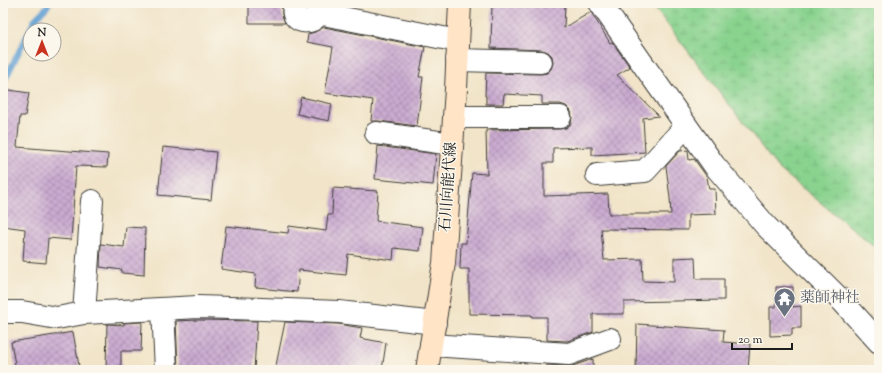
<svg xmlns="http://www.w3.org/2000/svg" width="882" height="373" viewBox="0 0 882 373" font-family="'Sorts Mill Goudy','Noto Serif JP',serif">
<defs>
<pattern id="wetland-marsh" width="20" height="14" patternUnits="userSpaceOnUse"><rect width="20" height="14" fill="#8ad38f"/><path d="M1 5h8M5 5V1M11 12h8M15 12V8" fill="none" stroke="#76b57b"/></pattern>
<pattern id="building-cross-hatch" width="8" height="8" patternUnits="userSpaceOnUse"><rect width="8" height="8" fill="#cbabd1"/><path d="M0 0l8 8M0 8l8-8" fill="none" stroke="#a48aa9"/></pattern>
</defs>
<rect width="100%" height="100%" fill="#fbf7ec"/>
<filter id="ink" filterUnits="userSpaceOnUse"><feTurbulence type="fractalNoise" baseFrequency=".025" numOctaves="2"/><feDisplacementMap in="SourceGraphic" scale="8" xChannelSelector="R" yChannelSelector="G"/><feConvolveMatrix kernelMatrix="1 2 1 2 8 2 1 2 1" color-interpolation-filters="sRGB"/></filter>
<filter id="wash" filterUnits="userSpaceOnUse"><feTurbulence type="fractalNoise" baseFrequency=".012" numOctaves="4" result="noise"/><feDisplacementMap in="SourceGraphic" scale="16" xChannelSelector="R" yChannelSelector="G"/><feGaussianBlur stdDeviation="0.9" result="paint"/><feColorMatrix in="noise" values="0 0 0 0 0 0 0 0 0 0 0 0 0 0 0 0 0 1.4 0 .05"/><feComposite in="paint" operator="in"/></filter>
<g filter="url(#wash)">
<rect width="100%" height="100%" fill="#f1e4c8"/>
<!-- wetland -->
<path fill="url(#wetland-marsh)" stroke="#537856" d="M651 3H879V250L778 168Z"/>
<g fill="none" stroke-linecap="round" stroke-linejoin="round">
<!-- stream -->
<path stroke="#5f9fd2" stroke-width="6" d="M3 84 35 19 47 7 49 3"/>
</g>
<g id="blocks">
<!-- building -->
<path fill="url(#building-cross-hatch)" d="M249 3H283L282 8V14L285 23H249Z
M492 3H565L564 28 591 12 610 43 612 42 630 67 617 75 659 116 643 118 645 152 592 155V147L553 148V163H544V196L608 194 609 214H671L670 198 666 166 680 151 688 150 689 160 694 159 707 177 709 189H715L716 214 688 215V230L601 229 604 260 642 259 643 281 674 282V258L695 257 696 279H724V300L624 302V314H593V332L567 341 547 340V317H532V315L469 314V269H460L461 243H466L472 173 487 174 486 130 560 129 566 128 571 124 572 117 571 111 566 106 560 104H542V96L504 94 503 104H486V96H485L486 73 541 74 547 73 551 69 553 63 552 56 548 52 542 50 491 48Z
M324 27 425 47 419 77H423L417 126 378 121H371L373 100 325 93 333 47 307 42 308 34 315 32Z
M3 89 29 93 25 116H20L17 147 108 154 107 167 76 166 71 240 48 238 46 263 23 261 25 229 3 226Z
M301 97 332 104 329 121 297 114Z
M378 146 436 154 433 185 375 179Z
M163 147 216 152 211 200 158 195Z
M333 188 378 191 376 221 423 227 420 251 394 248 393 260 348 254 346 275 299 270 297 292 268 289V288L255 287 256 274 221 269 226 226 288 233 289 226 326 231 328 215H332Z
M126 227 145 228 144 275 122 273V270L100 267 101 244 124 247Z
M776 287H793V307L801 306V328H792V335L770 336V307H776Z
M198 320 257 321 254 370H178L176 321Z
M142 322 141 351H121V370H106L107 324 124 325V323Z
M285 322 338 324 362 328 360 338 386 343 382 370H322L304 366V370H275Z
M637 324 724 330 723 342 750 344 748 370H701L658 367V370H636Z
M73 332 79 366 55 370H16L11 342Z
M593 359V370H547V365L568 366H573Z"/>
</g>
</g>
<g filter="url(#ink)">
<use href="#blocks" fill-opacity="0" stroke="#3c3a36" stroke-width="1"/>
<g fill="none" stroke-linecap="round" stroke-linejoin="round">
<defs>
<path id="minor" d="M296 3C283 28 329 27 316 3
M600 3 714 165 766 226 843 302 879 342
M318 13 458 41
M457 60 541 62
M454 117H560
M376 133 452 144
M597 175 645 171 686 126
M163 309 166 370
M3 312H22L57 318 84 313 198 307 262 309 339 312 435 323
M84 313 92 201
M431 345 569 354 610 339"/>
<path id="secondary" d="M427 370 444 263 456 89 460 3"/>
</defs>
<!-- minor casing -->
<use href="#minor" stroke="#3c3a36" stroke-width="24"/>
<!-- secondary casing -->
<use href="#secondary" stroke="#3c3a36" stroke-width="24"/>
<!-- minor -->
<use href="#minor" stroke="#fff" stroke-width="22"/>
<!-- secondary -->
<use href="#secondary" stroke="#ffe4c6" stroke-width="22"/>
</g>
</g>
<!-- icons -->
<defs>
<symbol id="temple-pin" viewBox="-11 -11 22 30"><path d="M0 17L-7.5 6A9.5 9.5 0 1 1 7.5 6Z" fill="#6b7280" stroke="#fbf7ec"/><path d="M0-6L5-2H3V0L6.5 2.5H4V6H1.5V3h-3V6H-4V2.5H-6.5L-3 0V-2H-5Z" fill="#fff"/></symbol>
</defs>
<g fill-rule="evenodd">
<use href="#temple-pin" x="772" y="286" width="25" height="34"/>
</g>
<g text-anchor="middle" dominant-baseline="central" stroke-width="3" stroke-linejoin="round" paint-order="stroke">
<!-- street labels -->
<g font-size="15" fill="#1c1c1c" stroke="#fbf7ec">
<text transform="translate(449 187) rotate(-86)">石川向能代線</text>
</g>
<!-- worship labels -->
<g font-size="15" fill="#5b616d" stroke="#fbf7ec" text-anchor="start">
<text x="800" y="298">薬師神社</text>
</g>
</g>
<!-- margin -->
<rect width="882" height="373" fill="none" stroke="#fbf7ec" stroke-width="16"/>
<!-- north arrow -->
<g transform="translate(42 42)"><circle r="19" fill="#fbf7ec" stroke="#a29f99"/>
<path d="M0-3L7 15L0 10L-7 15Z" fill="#c8321e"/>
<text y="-6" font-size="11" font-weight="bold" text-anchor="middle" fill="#1c1c1c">N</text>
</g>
<!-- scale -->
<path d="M732 343v6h60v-6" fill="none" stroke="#1c1c1c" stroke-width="2"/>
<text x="738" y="343" font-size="12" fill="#1c1c1c" stroke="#fbf7ec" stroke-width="3" paint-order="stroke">20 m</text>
</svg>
